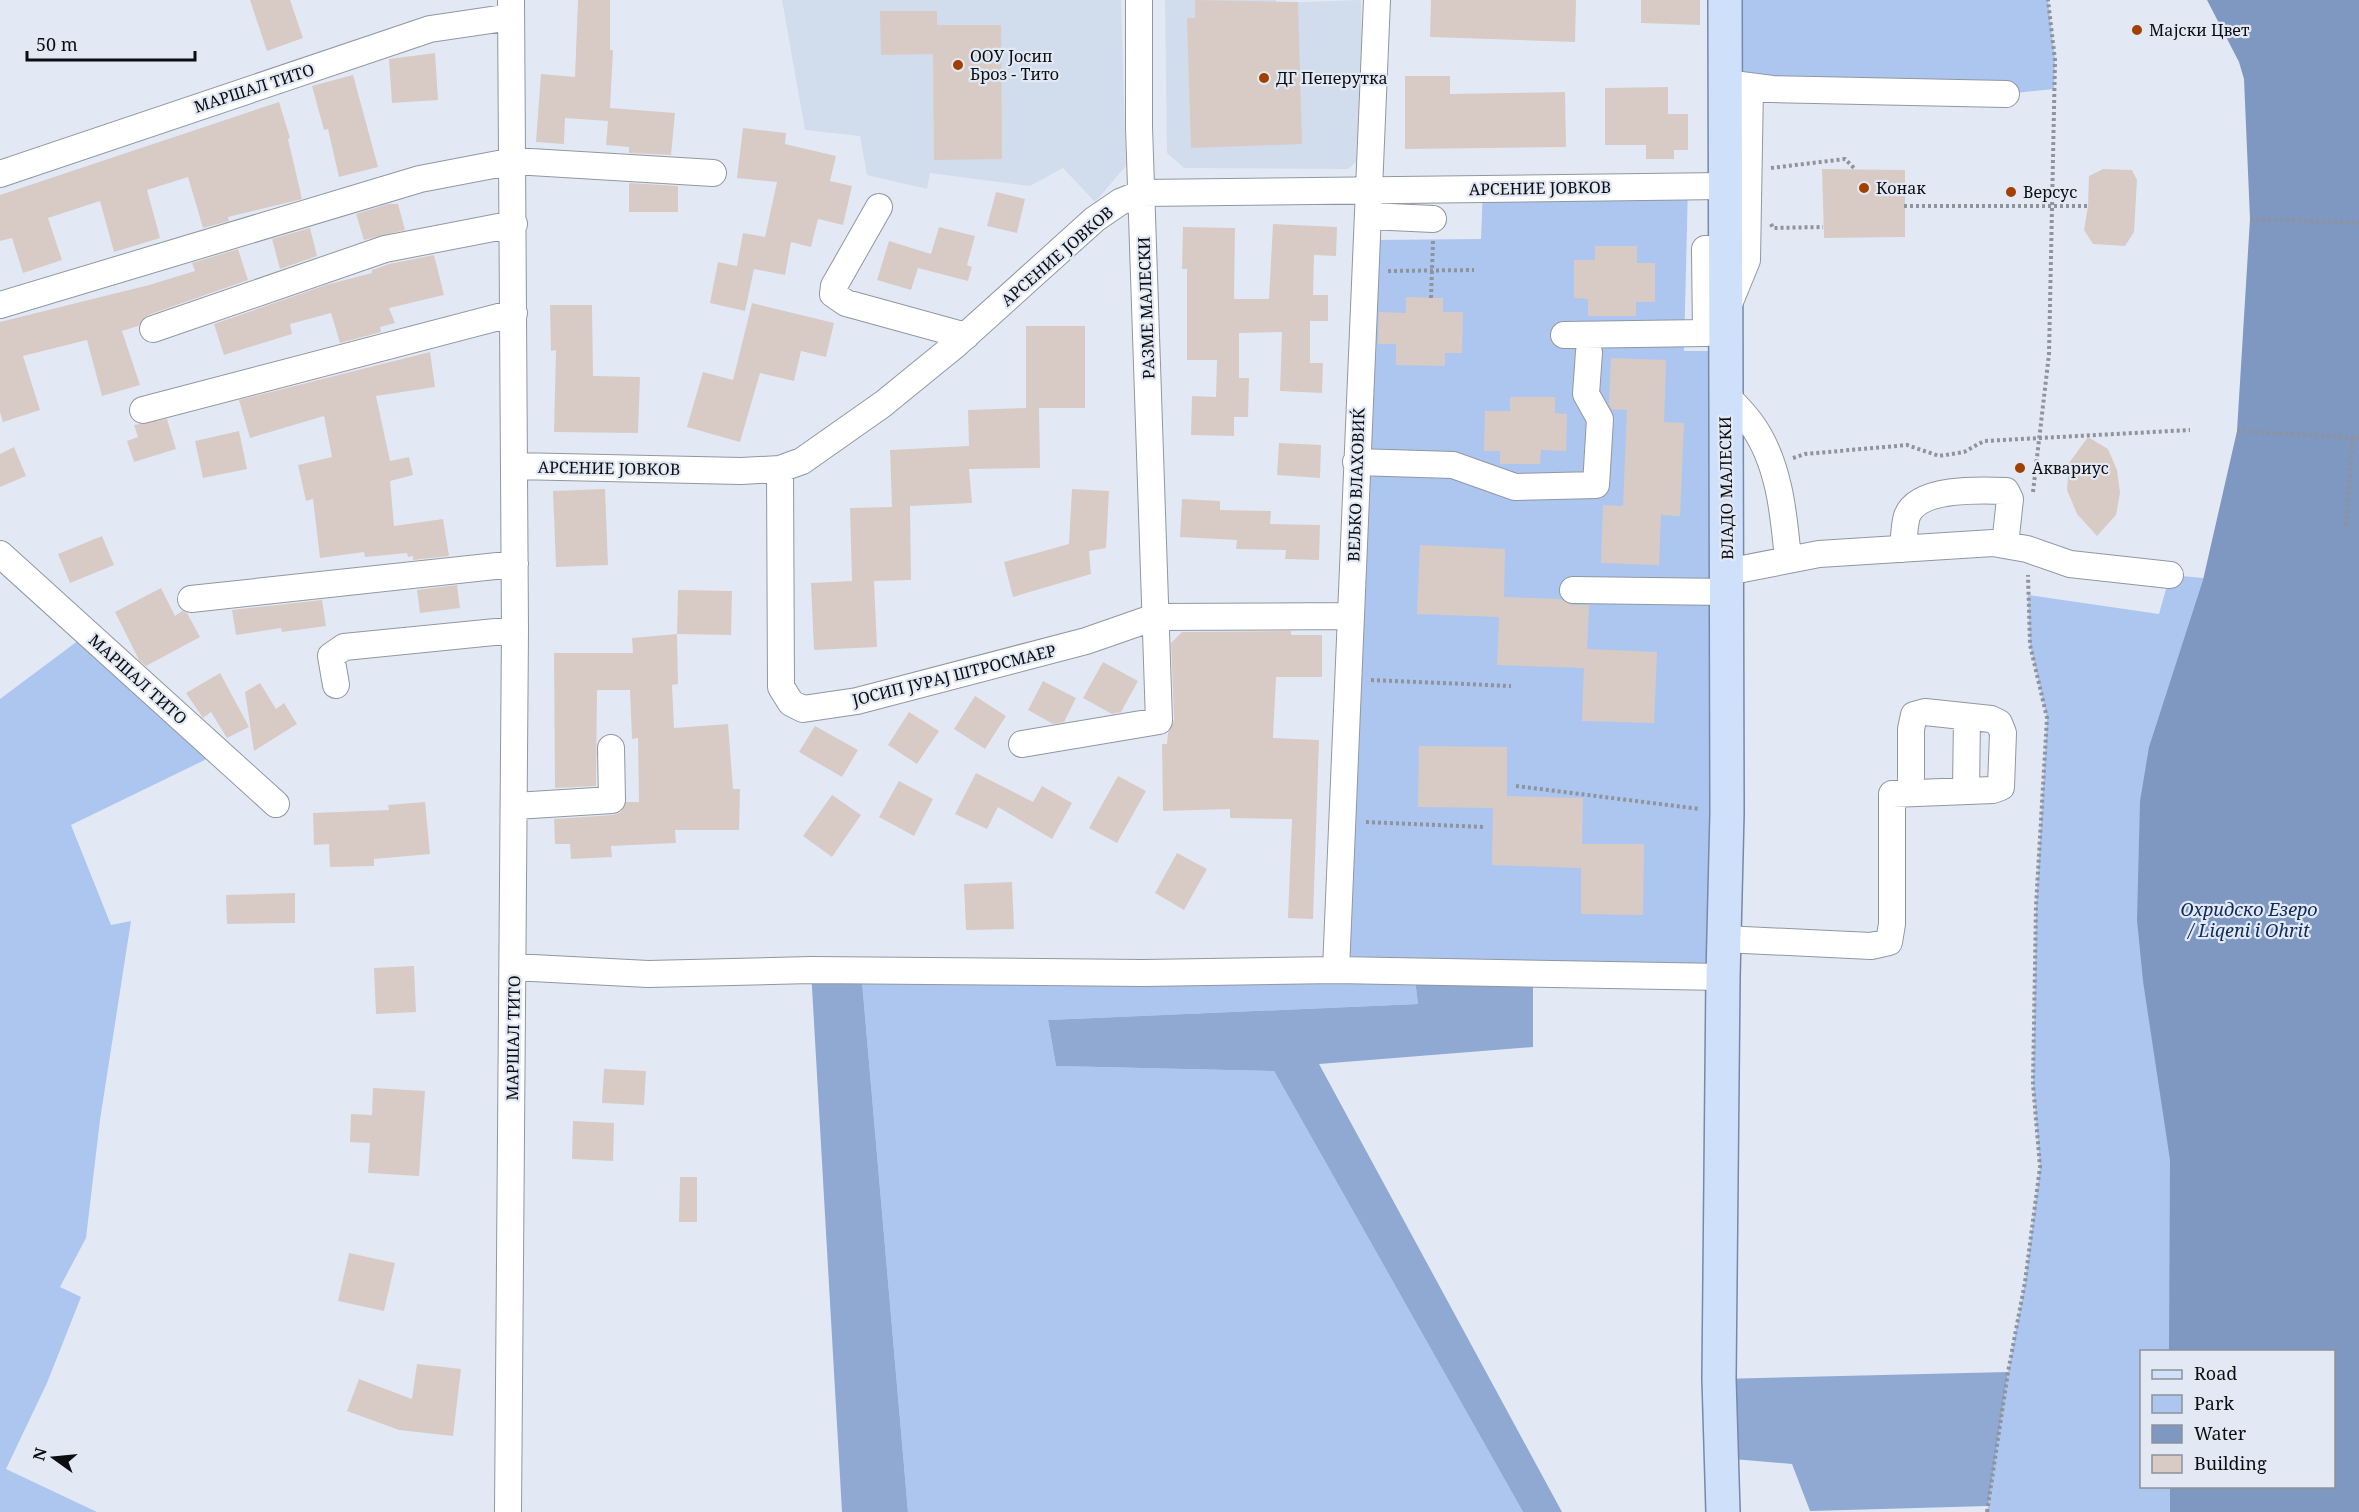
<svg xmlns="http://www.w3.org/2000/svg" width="2359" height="1512" viewBox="0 0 2359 1512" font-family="'Noto Serif',serif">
<rect width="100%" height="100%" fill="#e3e9f4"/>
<!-- built -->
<path fill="#d1dced" d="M782 0H1121L1126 166 1095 202 1063 168 1030 186 930 173 927 189 867 175 860 136 805 130Z
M1165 0H1276V3L1361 0 1364 155 1348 169 1184 168 1167 153Z"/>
<!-- green -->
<path fill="#adc6f0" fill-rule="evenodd" d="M1725 0H2048L2055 60 2054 89 2006 94 1725 83Z
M1688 186 1684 351H1725L1723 977 1414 972 1418 1004 1048 1020 1056 1066 1274 1071 1523 1512H908L861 970H1336L1368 240 1481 239 1483 188Z
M2170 575 2359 592V1512H1987L2008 1372 2025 1282 2040 1167 2033 1084 2036 906 2047 718 2030 645 2028 595 2159 614ZM2142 1352H2334V1486H2142Z
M83 637 215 755 71 825 111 925 131 921 100 1120 86 1238 60 1287 81 1297 47 1383 6 1469 97 1512H0V699Z"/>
<!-- forest -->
<path fill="#8fa9d3" d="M811 970H861L908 1512H842Z
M1414 972H1533V1047L1319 1064 1562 1512H1523L1274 1071 1056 1066 1048 1020 1418 1004Z
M2008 1372 1988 1506 1810 1511 1792 1464 1721 1458 1719 1379Z"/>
<!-- water -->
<path fill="#7f98c1" d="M2207 0H2359V1512H2170V1487L2334 1486V1352L2169 1351 2170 1160 2143 981 2137 920 2140 801 2149 747 2203 580 2237 431 2250 219 2244 79 2239 62Z"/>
<!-- building -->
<path fill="#d8cbc5" d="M250 0H290L303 38 267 51Z
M578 0H610V50H613L610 108 675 113 671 155 629 153V147L606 145 608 121 565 118 564 144 536 142 541 74 575 77Z
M1195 0 1298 2 1302 144 1191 148 1187 18H1195Z
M1431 0H1576L1575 42 1430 37Z
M1641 0H1700V25L1641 23Z
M880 11H937V25H1001L1002 159 934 160 933 54 881 55Z
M435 53 438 100 392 103 389 59Z
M353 75 378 167 339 177 328 129 324 130 312 86Z
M1405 76H1450V94L1565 92 1566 147 1405 149Z
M1668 87V114H1688V150H1674V159H1646V145H1605V88Z
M279 102 290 138 288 139 302 199 228 217 229 221 203 228 188 177 147 190 160 238 114 252 100 201 48 218 62 260 23 273 12 238 0 241V195Z
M743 128 786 133 785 144 836 156 830 181 852 186 843 225 818 219 811 247 791 242 785 275 754 269 745 311 710 303 718 262 737 266 743 233 765 237 777 182 737 178Z
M1822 169 1905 170V237L1824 238Z
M2103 169 2132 170 2137 180 2134 232 2125 246 2093 244 2084 230 2088 206 2089 176Z
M629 183 678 186V212H629Z
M996 192 1025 199 1017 233 987 226Z
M388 204H398L405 230 364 240 356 214Z
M1273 224 1337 227 1336 256 1314 255 1313 295H1328V321H1310V363H1323L1322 393 1280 391 1282 332 1239 333V378H1249L1248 417H1234V436L1191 435 1192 396 1216 397 1217 360H1187V269H1182L1183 227 1235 228 1234 299H1269Z
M939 227 975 236 967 265 972 267 968 281 918 268 911 290 877 280 889 241 931 254Z
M310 228 317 256 280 269 272 239Z
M1595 246H1637V263H1655V302H1636V316H1588V299L1574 298V260H1595Z
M238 249 248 280 148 315 138 326 122 331 140 385 102 396 87 340 23 356 40 410 3 422 0 412V322L149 285 195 271 192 263Z
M434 255 444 295 389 308 395 323 380 327 381 332 340 343 331 313 290 324 292 334 224 355 214 324 326 285 372 273V270L389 264Z
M1406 297 1443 298V312H1463L1462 353H1445V366L1396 365V344H1378L1379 312 1406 313Z
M752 303 834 323 826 357 801 351 794 381 760 373 740 442 687 427 703 372 733 380Z
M550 305H592L593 376 640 377 638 433 554 432 556 350 551 351Z
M1026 326H1085V408H1039L1040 468 969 469 972 503 910 506 911 580 874 581 877 647 814 650 811 583 852 581 850 508 892 507 890 450 969 446 968 410 1026 408Z
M430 352 435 387 376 396 390 461 409 457 413 475 390 481 394 526 443 519 449 556 413 560V556L408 557 407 553 365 557 364 552 320 558 313 499 306 501 298 465 332 457 324 416 250 438 239 400Z
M1611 358 1666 360 1664 422 1684 423 1680 516 1661 515 1659 565 1601 563 1603 505 1623 506 1627 410 1612 409 1609 405Z
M1510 397H1555V413L1567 414 1566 451 1541 450 1540 464H1500V451H1484L1485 411H1510Z
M167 419 176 449 134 462 127 441 138 437 134 425Z
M239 431 247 469 203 478 195 441Z
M2088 437 2108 449 2117 470 2120 493 2116 515 2097 536 2077 514 2067 490 2069 463Z
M1279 443 1321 445 1320 478 1277 475Z
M14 447 26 476 0 487V454Z
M605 489 608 565 556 567 553 491Z
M1072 489 1109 491 1106 548 1089 551 1091 574 1013 597 1004 562 1069 544Z
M1182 499 1220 501V510L1271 511 1270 524 1320 525 1319 560 1285 559 1286 550 1236 549 1237 540 1180 537Z
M102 536 114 565 70 583 58 554Z
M1420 545 1505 549 1504 597 1561 599 1572 605H1589L1587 649 1657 652 1654 723 1582 721 1584 668 1497 665 1499 617 1417 614Z
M457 585 460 608 420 613 417 590Z
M161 588 175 616 182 611 187 613 200 637 146 666 139 660 115 612Z
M678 590 732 591 731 635 677 634Z
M322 600 326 626 282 632 281 628 236 635 232 610Z
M1291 631V635H1322V677H1276L1273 738 1319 740 1313 919 1288 918 1292 819 1230 818V809L1163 811 1162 744H1167L1168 733 1174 720 1171 643 1182 632Z
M677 634 678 684 672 685 674 728 728 724 733 789H740L739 830H675L676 843 611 846 612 857 571 859 570 844H555L554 819 613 815 621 812 626 802H639L638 738 632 739 630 690H597L596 786 555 788 554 653H633L632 638Z
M1103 662 1138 681 1121 712 1112 714 1083 698Z
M220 673 249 727 227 738 211 712 203 718 186 693Z
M1043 681 1076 698 1064 722 1053 724 1028 710Z
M260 683 276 709 284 703 297 724 254 751 245 692Z
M975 696 1006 716 985 749 954 729Z
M909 712 939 731 917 764 888 745Z
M815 726 858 750 842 777 799 752Z
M1419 746 1507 747V796L1583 798 1582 844H1644L1643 915 1581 914V868L1492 865 1493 808 1418 807Z
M976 773 1033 802 1042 786 1072 803 1052 839 998 807 987 829 955 814Z
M1118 776 1146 791 1117 843 1089 828Z
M899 781 933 799 914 836 879 817Z
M832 795 861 815 832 857 803 836Z
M425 802 430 854 374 859V866L330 867 329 844 314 845 313 813 389 810 388 805Z
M1177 853 1207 869 1184 910 1155 893Z
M1012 882 1014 929 966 930 964 884Z
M295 893V923L227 924 226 895Z
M414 966 416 1012 376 1014 374 968Z
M604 1069 646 1071 644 1105 602 1103Z
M373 1088 425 1091 419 1176 368 1173 370 1143 350 1142 351 1114 372 1115Z
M573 1121 614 1123 613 1161 572 1159Z
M680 1177H697V1222H679Z
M349 1253 395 1263 384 1311 338 1301Z
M417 1364 461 1369 453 1436 399 1430 347 1411 359 1379 412 1399Z"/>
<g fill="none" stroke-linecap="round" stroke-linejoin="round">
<defs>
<path id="minor" d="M1725 83 1772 89 2006 94
M0 174 430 29 511 17
M879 207 834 286 833 294 846 303 966 336
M1369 216 1433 219
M1729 304 1747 260 1750 86
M0 305 420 179 514 161 713 173
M153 329 385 249 514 224
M1564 335 1706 333 1705 249H1723
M1725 394C1733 403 1743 412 1750 422 1779 460 1784 514 1788 560
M143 410 514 313
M1356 462 1453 465 1515 487 1596 485 1600 419 1586 394 1589 352
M515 466 741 471 780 469 802 461 883 404 953 347 1095 219 1120 202 1142 193 1724 186
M780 469 781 687 791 703 803 709 857 701 1086 641 1155 617 1350 616
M1903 549C1904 539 1904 526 1907 516 1918 487 1981 490 2006 491L2010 499 2005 545
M0 554 276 804
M1727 572 1819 554 1993 543 2027 549 2070 564 2170 575
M1573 590 1727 592
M191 599 515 564
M336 685 331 656 344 647 515 630
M1022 744 1159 721 1139 127V0
M1966 791 1967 717
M515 806 612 800 611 748
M1724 939 1871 946 1889 942 1892 924V794L1993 790 2001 787 2003 733 1999 723 1991 719 1925 712 1914 715 1911 729V793
M513 967 648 974 811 970 1143 973 1336 970 1723 977
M1336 970 1377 0
M508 1512 515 630 511 0"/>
<path id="major" d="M1723 1512 1719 1379 1723 977 1727 813 1725 0"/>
</defs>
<!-- minor casing -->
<use href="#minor" stroke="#9197a1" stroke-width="28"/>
<!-- major casing -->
<use href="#major" stroke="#7689a8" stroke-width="36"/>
<!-- path -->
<path stroke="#8f939b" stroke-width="4" stroke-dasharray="3 3" stroke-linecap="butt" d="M1771 168 1845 159 1855 169
M1904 206H2088
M2250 219 2359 223
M1771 224 1773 228 1823 227
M1388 271 1474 270
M1431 298 1433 241
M2237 431 2359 438
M1793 458 1805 454 1907 445 1939 456 1964 452 1984 441 2190 430
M2033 492 2049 354 2055 60 2048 0
M2346 525 2353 438
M1371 680 1511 686
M1516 786 1700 809
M1366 822 1485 827
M1987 1512 2008 1372 2025 1282 2040 1167 2033 1084 2036 906 2047 718 2030 645 2028 575"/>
<!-- minor -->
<use href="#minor" stroke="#fff" stroke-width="26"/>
<!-- major -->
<use href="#major" stroke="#cfe0fb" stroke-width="33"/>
</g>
<!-- markers -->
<g fill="#a24001" stroke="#e3e9f4" stroke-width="2">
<circle cx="2137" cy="30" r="6"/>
<circle cx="958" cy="65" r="6"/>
<circle cx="1264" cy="78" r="6"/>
<circle cx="1864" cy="188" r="6"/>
<circle cx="2011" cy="192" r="6"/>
<circle cx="2020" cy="468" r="6"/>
</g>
<g text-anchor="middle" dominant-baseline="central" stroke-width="4.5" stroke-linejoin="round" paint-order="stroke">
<!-- poi labels -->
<g font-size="16" fill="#0b0e11" stroke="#e3e9f4" text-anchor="start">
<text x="2149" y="30">Мајски Цвет</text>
<text x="970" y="56">ООУ Јосип<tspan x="970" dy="18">Броз - Тито</tspan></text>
<text x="1276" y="78">ДГ Пеперутка</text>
<text x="1876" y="188">Конак</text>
<text x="2023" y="192">Версус</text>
<text x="2032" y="468">Аквариус</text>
</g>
<!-- street labels -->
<g font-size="16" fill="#0b0e11" stroke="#e3e9f4">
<text transform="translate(254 88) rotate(-18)">МАРШАЛ ТИТО</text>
<text transform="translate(1540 188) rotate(-1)">АРСЕНИЕ ЈОВКОВ</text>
<text transform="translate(1057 256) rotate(-41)">АРСЕНИЕ ЈОВКОВ</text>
<text transform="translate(1146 308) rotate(-92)">РАЗМЕ МАЛЕСКИ</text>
<text transform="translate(609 468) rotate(1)">АРСЕНИЕ ЈОВКОВ</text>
<text transform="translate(1356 485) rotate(-88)">ВЕЉКО ВЛАХОВИЌ</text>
<text transform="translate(1726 488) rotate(-91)">ВЛАДО МАЛЕСКИ</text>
<text transform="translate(954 675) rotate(-14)">ЈОСИП ЈУРАЈ ШТРОСМАЕР</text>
<text transform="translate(138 679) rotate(42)">МАРШАЛ ТИТО</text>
<text transform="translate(513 1038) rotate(-89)">МАРШАЛ ТИТО</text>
</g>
<!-- water labels -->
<g font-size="18" font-style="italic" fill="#0d2a5d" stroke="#e3e9f4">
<text x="2249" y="909">Охридско Езеро<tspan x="2249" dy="21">/ Liqeni i Ohrit</tspan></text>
</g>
</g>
<!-- legend -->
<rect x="2140" y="1350" width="195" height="138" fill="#e3e9f4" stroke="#8d9199" stroke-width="1.5"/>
<rect x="2152" y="1370" width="30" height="9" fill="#cfe0fb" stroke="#8d9199" stroke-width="1.5"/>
<text x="2194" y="1380" font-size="18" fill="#0b0e11">Road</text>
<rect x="2152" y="1395" width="30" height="18" fill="#adc6f0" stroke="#8d9199" stroke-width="1.5"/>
<text x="2194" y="1410" font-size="18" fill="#0b0e11">Park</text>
<rect x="2152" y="1425" width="30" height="18" fill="#7f98c1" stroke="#8d9199" stroke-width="1.5"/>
<text x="2194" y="1440" font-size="18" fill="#0b0e11">Water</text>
<rect x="2152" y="1455" width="30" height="18" fill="#d8cbc5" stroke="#8d9199" stroke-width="1.5"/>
<text x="2194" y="1470" font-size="18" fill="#0b0e11">Building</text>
<!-- north arrow -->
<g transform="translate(54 1458) rotate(285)" stroke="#e3e9f4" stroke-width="4.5" paint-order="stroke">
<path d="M0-4.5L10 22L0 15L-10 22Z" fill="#0b0e11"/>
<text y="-9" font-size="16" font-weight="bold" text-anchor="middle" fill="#0b0e11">N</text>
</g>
<!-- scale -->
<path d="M27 51v9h168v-9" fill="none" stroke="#0b0e11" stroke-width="3"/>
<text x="36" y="51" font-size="18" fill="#0b0e11" stroke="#e3e9f4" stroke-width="4.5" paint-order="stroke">50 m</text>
</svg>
